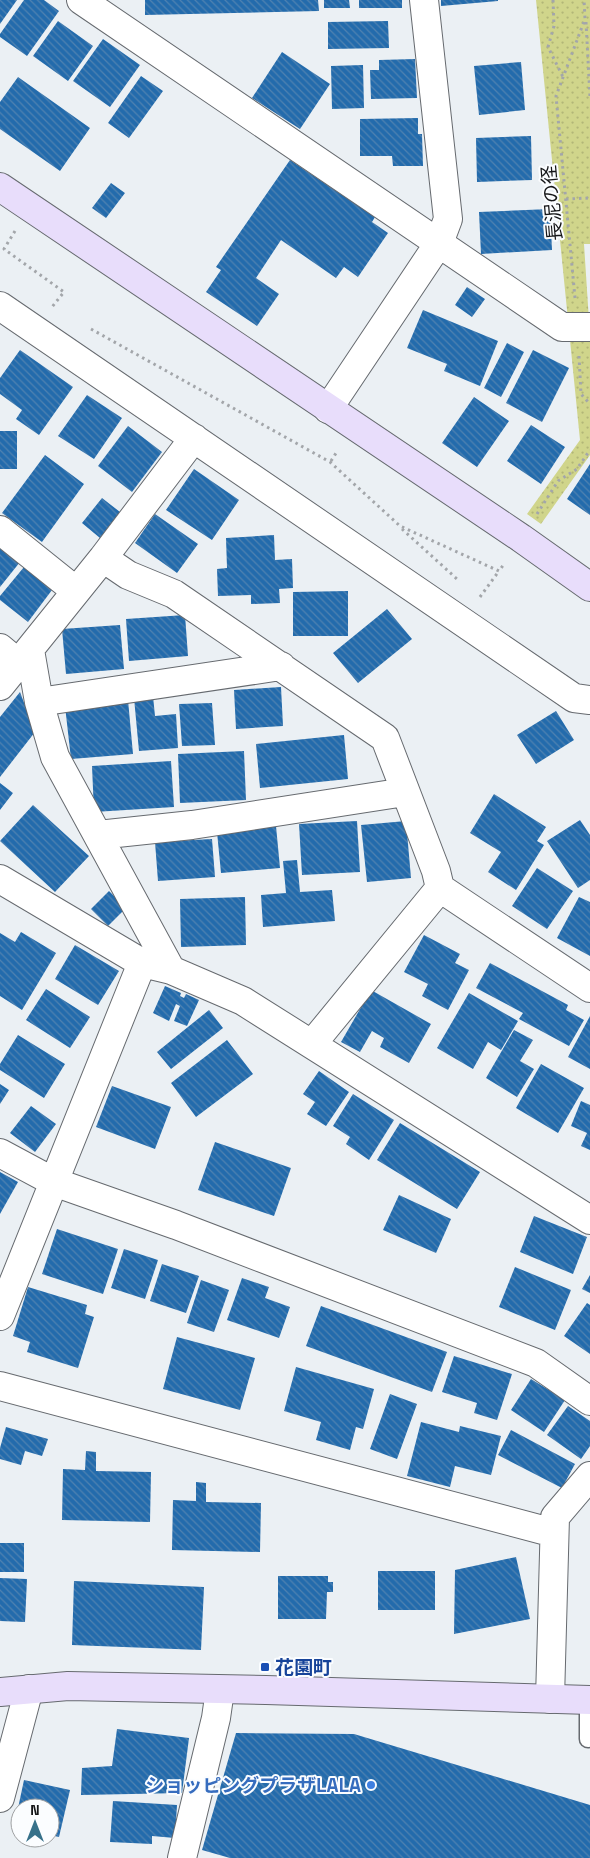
<svg xmlns="http://www.w3.org/2000/svg" width="590" height="1858" viewBox="0 0 590 1858" font-family="'Space Grotesk','Noto Sans JP',sans-serif">
<defs>
<pattern id="park-dots" width="8" height="8" patternUnits="userSpaceOnUse" patternTransform="scale(1.25)"><rect width="8" height="8" fill="#d0d58b"/><path d="M2 2h.1M6 6h.1" fill="none" stroke="#b2b677" stroke-width="1.8" stroke-linecap="round"/></pattern>
<pattern id="building-back-hatch" width="6" height="6" patternUnits="userSpaceOnUse" patternTransform="scale(1.25)"><rect width="6" height="6" fill="#236bac"/><path d="M-1 5l2 2M0 0l6 6M5-1l2 2" fill="none" stroke="#5082b0"/></pattern>
</defs>
<rect width="100%" height="100%" fill="#ebf0f4"/>
<!-- park -->
<path fill="url(#park-dots)" d="M536 0H590V244H584L590 336V455L541 524 527 514 580 440Z"/>
<!-- building -->
<path fill="url(#building-back-hatch)" d="M0 0H17L0 24Z
M24 0H44L59 11 27 56 0 37V34Z
M145 0H318L319 11 145 15Z
M324 0H349L350 8H324Z
M359 0H402V8H359Z
M441 0H498V1L441 6Z
M58 21 93 46 68 81 33 56Z
M388 21 389 48 328 49V22Z
M103 39 140 65 110 107 73 81Z
M282 52 330 84 300 129 252 98Z
M415 59 417 98 371 99 370 70H379V60Z
M521 62 525 110 479 115 474 66Z
M363 65 364 108 332 109 331 66Z
M141 76 163 91 129 138 108 123Z
M18 77 90 128 60 171 0 129V102Z
M418 118V134H422L423 166H393L392 156H360V119Z
M531 136 532 180 477 182 476 138Z
M290 160 375 217 372 222 388 233 358 277 344 267 336 278 281 240 256 278 279 294 257 326 206 292 221 270 216 267Z
M111 183 125 193 106 218 92 208Z
M550 209 552 250 481 254 479 212Z
M467 287 485 299 472 317 455 305Z
M423 310 498 341 480 386 444 371 447 364 407 348Z
M507 343 524 352 501 397 484 388Z
M20 350 73 387 39 435 16 419 22 410 0 394V378Z
M533 350 569 368 542 422 506 403Z
M87 395 122 418 94 459 58 436Z
M474 397 509 421 477 467 442 443Z
M531 425 565 447 541 484 507 461Z
M128 426 162 452 132 492 98 466Z
M0 431H17V469H0Z
M45 455 84 484 42 542 2 513Z
M590 464V515L567 499Z
M194 469 239 500 212 540 166 510Z
M102 498 120 512 100 538 82 523Z
M155 514 198 544 177 573 135 543Z
M274 535 275 560 292 559 293 588 279 589 280 603 251 604V595L218 596 217 569 227 568 226 538Z
M0 545 20 562 0 587Z
M24 567 52 590 28 622 0 600V596Z
M348 591V636H293V592Z
M387 609 412 639 358 683 333 653Z
M185 615 188 656 129 661 126 619Z
M120 625 124 669 66 674 62 629Z
M281 687 283 726 236 729 234 690Z
M20 692 35 732 0 777V717Z
M153 696 155 716 176 714 178 748 139 751 134 698Z
M128 700 133 754 71 759 65 706Z
M212 703 215 745 182 746 179 704Z
M556 711 574 740 536 764 517 735Z
M344 735 348 779 260 788 256 744Z
M244 751 246 800 180 803 178 754Z
M171 761 174 807 94 812 92 766Z
M0 783 13 793 0 810Z
M494 794 546 827 537 841 544 845 516 890 488 872 501 852 470 833Z
M33 805 89 856 55 892 0 841Z
M580 820 590 835V880L578 888 547 841Z
M357 821 360 872 302 875 299 824Z
M406 821 411 878 367 882 361 825Z
M276 826 280 868 221 873 217 832Z
M212 839 215 877 158 881 155 842Z
M297 860 300 892 332 890 335 921 263 927 261 895 286 893 283 861Z
M537 868 573 891 547 929 512 906Z
M109 891 126 908 108 926 91 909Z
M245 897 246 945 181 947 180 899Z
M579 897 590 902V956L557 938Z
M21 932 56 953 22 1010 0 996V933L15 942Z
M424 935 460 954 455 963 469 970 448 1010 422 996 428 984 404 972Z
M75 945 119 971 98 1005 55 979Z
M490 963 568 1005 566 1010 584 1020 569 1046 519 1019 523 1013 476 988Z
M165 986 181 993 180 996 184 998 186 994 199 1000 187 1026 174 1021 180 1006 176 1004 169 1021 153 1013Z
M46 989 90 1017 70 1048 26 1020Z
M371 990 431 1024 409 1063 380 1047 384 1038 372 1031 360 1052 341 1042Z
M469 993 518 1021 501 1050 488 1042 473 1069 437 1048Z
M209 1010 223 1028 171 1069 157 1052Z
M590 1016V1069L568 1057Z
M514 1030 533 1040 520 1061 534 1069 517 1097 486 1078Z
M18 1035 65 1064 44 1098 0 1070V1064Z
M227 1040 253 1074 196 1117 171 1083Z
M541 1064 584 1088 558 1133 516 1108Z
M319 1071 349 1092 326 1126 307 1114 315 1102 303 1094Z
M0 1084 9 1090 0 1104Z
M112 1086 171 1107 155 1149 96 1127Z
M353 1094 394 1120 369 1160 346 1144 350 1137 333 1126Z
M581 1101 590 1105V1150L581 1146 587 1133 571 1126Z
M31 1106 56 1124 35 1152 10 1133Z
M400 1123 480 1172 457 1209 377 1160Z
M215 1142 291 1168 274 1216 198 1190Z
M0 1172 18 1182 0 1214Z
M399 1195 451 1219 436 1253 383 1230Z
M534 1216 587 1237 573 1274 520 1252Z
M57 1229 118 1249 103 1294 42 1274Z
M124 1249 158 1260 145 1299 111 1288Z
M162 1264 199 1276 186 1313 150 1301Z
M515 1267 571 1290 555 1330 499 1307Z
M590 1275V1293L582 1289Z
M242 1278 269 1287 265 1298 290 1307 279 1338 227 1320Z
M201 1280 229 1290 214 1332 187 1323Z
M28 1287 87 1305 85 1314 94 1317 78 1368 27 1352 30 1342 13 1336Z
M587 1303 590 1305V1354L564 1336Z
M321 1306 447 1352 432 1392 306 1346Z
M177 1337 255 1358 240 1410 163 1389Z
M454 1356 512 1374 497 1420 474 1413 477 1403 442 1392Z
M296 1367 374 1389 363 1429 356 1427 350 1450 316 1440 321 1422 284 1411Z
M531 1379 565 1400 544 1432 511 1410Z
M390 1394 417 1404 397 1459 370 1449Z
M568 1406 590 1421V1446L581 1459 547 1435Z
M421 1422 459 1432 460 1426 501 1436 491 1475 455 1466 450 1487 407 1476Z
M6 1427 48 1439 42 1456 25 1451 21 1465 0 1459V1448Z
M511 1430 575 1464 562 1488 498 1455Z
M86 1451 96 1452V1471L151 1472 150 1522 62 1520 63 1469 85 1470Z
M196 1482 206 1483V1502L261 1503 260 1552 172 1550 173 1500 196 1501Z
M0 1543H24V1572H0Z
M516 1557 530 1619 454 1634 455 1570Z
M378 1571H435V1610H378Z
M278 1576H328V1582H333V1592H327L326 1619H278Z
M0 1578 27 1579 25 1622 0 1621Z
M74 1581 204 1587 201 1650 72 1645Z
M117 1729 189 1738 182 1793 81 1795 82 1768 112 1766Z
M236 1733 354 1734 590 1805V1858H230L202 1850Z
M24 1780 70 1790 59 1837 50 1835V1808H20V1828L14 1827Z
M113 1801 177 1805 175 1838 152 1836V1844L110 1842Z"/>
<g fill="none" stroke-linecap="round" stroke-linejoin="round">
<defs>
<path id="lane" d="M588 1700V1739"/>
<path id="street" d="M81 0 562 327H590
M0 306 574 698 590 700
M328 409 439 243 448 219 424 0
M0 530 76 591
M103 558 128 575 174 594 385 738 436 871 440 888 590 988
M0 648 18 663
M30 650 39 702 55 757 171 970
M0 686 103 558 194 438
M39 702 281 666
M98 835 192 825 405 792
M0 879 142 963 171 970 243 1001 590 1220
M312 1044 440 888
M0 1153 54 1182 176 1225 536 1363 590 1401
M0 1316 142 963
M0 1386 554 1533
M550 1699 555 1517 590 1476
M0 1798 29 1689
M182 1858 216 1718 220 1690"/>
<path id="secondary" d="M0 187 521 538 590 587
M0 1692 68 1686 266 1690 590 1700"/>
</defs>
<!-- lane casing -->
<use href="#lane" stroke="#666a6f" stroke-width="19"/>
<!-- street casing -->
<use href="#street" stroke="#666a6f" stroke-width="30"/>
<!-- secondary casing -->
<use href="#secondary" stroke="#666a6f" stroke-width="30"/>
<!-- path -->
<path stroke="#a3a6aa" stroke-width="3" stroke-dasharray="2.5 4" stroke-linecap="butt" d="M553 0 554 26 548 47 563 77
M586 22 590 97
M566 199 590 198
M15 231 4 249 64 292 52 307
M575 298 556 96 585 19 584 0
M91 329 330 462 400 526 499 571 504 564
M579 356 581 394 590 404
M331 461 338 450
M537 514 558 481 577 469 590 450
M402 529 457 579
M480 597 499 571"/>
<!-- lane -->
<use href="#lane" stroke="#fff" stroke-width="16"/>
<!-- street -->
<use href="#street" stroke="#fff" stroke-width="28"/>
<!-- secondary -->
<use href="#secondary" stroke="#e8ddfb" stroke-width="28"/>
</g>
<!-- markers -->
<rect fill="#1a4fb4" stroke="#fbfdff" stroke-width="2" x="260" y="1662" width="10" height="10" rx="2.5"/>
<circle fill="#3f7fe0" stroke="#fbfdff" stroke-width="2" cx="371" cy="1785" r="5"/>
<g text-anchor="middle" dominant-baseline="central" stroke-width="4" stroke-linejoin="round" paint-order="stroke">
<!-- street labels -->
<g font-size="19" fill="#151618" stroke="#fbfdff">
<text transform="translate(552 203) rotate(-95)">長泥の径</text>
</g>
<!-- transit labels -->
<g font-size="19" font-weight="bold" fill="#164399" stroke="#fbfdff" text-anchor="start">
<text x="275" y="1667">花園町</text>
</g>
<!-- shop labels -->
<g font-size="19" font-weight="bold" fill="#366cbe" stroke="#fbfdff" text-anchor="end">
<text x="361" y="1785">ショッピングプラザLALA</text>
</g>
</g>
<!-- north arrow -->
<g transform="translate(35 1823)"><circle r="24" fill="#fbfdff" stroke="#9fa1a3"/>
<path d="M0-4L9 19L0 12L-9 19Z" fill="#37718a"/>
<text y="-8" font-size="14" font-weight="bold" text-anchor="middle" fill="#151618">N</text>
</g>
</svg>
